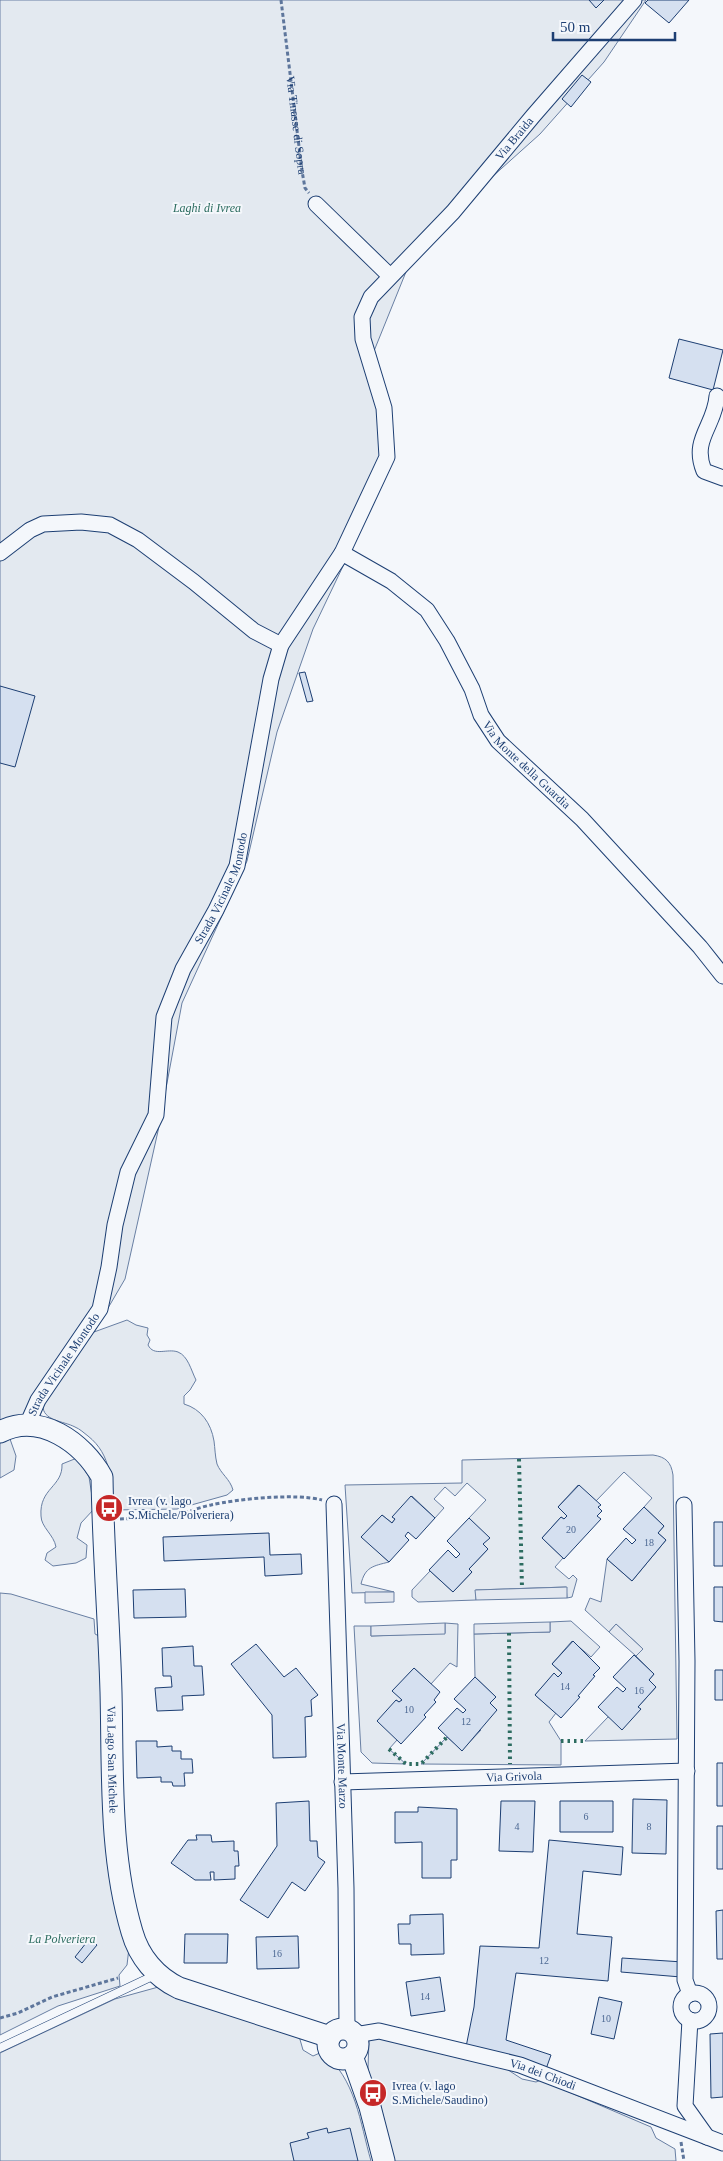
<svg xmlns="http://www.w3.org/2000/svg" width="723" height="2161" viewBox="0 0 723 2161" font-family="'Times New Roman',serif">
<rect width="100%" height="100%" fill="#f4f7fb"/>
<!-- green -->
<path fill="#e3e9f0" stroke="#687fa3" d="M0 0H646L604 62 540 134 473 194 412 257 374 351 389 453 366 518 313 629 277 732 247 861 182 1003 158 1131 125 1279 94 1332 127 1320 136 1325 148 1328 147 1335 150 1340 148 1345C154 1357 167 1348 178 1352 188 1356 191 1370 196 1380L190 1390 184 1396V1404C201 1409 211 1423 214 1441 215 1448 215 1456 217 1464 221 1474 230 1479 233 1490L227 1495 177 1509 113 1510C111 1482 112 1455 88 1436 84 1433 80 1429 75 1427 64 1421 42 1421 43 1405L0 1437Z
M10 1439 16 1456 14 1470 0 1478V1443Z
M653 1455C666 1457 671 1462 673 1475L677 1739 585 1741 608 1717 640 1709 638 1707 656 1687 649 1680 654 1674 636 1656 642 1648 616 1624 609 1632 585 1610 590 1598 601 1602 607 1559 632 1581 666 1540 658 1533 664 1526 644 1507 652 1498 624 1472 596 1501 578 1485 558 1507 567 1516 564 1519 561 1517 542 1538 563 1558 555 1567 569 1579 573 1575 577 1579 572 1597 567 1598 566 1587 476 1590V1600L418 1602 412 1597V1590L430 1571 453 1592 472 1572 469 1569 488 1549 483 1544 489 1538 469 1518 486 1500 467 1483 455 1496 445 1487 434 1499 444 1508 435 1518 412 1496 393 1517 395 1519 392 1523 382 1515 362 1537 389 1562C373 1566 365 1567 361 1584L394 1592 352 1593 345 1485 462 1483V1460Z
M77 1458 89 1477 94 1509 81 1523 77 1538 87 1545 86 1558 76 1563 53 1566 45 1560 47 1553 56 1547C54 1535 41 1527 41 1516 39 1488 63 1487 62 1464Z
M0 1593 11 1594 94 1619 95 1634 105 1639 129 1948 127 1965 119 1975 120 1986 58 2006 0 2035Z
M571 1621 600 1647 591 1657 572 1641 552 1664 562 1673 558 1677 554 1674 535 1695 556 1713 549 1722 561 1741V1765L421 1764 447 1737 462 1750 481 1730 479 1728 490 1703 496 1697 475 1677 474 1634 550 1632V1622Z
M445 1623 458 1624 457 1667 450 1663 431 1684 414 1668 393 1691 402 1700 399 1702 396 1700 397 1740 389 1749 406 1764 372 1763 361 1752 354 1626H371V1636L445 1633Z
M162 1986 299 2036 303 2050 313 2056 322 2052C356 2078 360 2123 371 2161H0V2053L115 1999Z
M376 2036 502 2066 522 2079 536 2082 541 2080 651 2127 656 2138 675 2149 676 2161H394L378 2095H373L368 2068 369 2040Z"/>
<!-- parking -->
<path fill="#e3e8f0" stroke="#687fa3" d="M567 1587V1598L476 1600 475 1590Z
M365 1592H394V1602L365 1603Z
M550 1622V1632L474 1634V1624Z
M445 1623V1634L371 1636V1626Z
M616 1624 643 1649 636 1656 609 1632Z"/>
<!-- building -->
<path fill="#d5e0f0" stroke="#1d3f73" d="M589 0H604L596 8Z
M648 0H689L669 23 645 3Z
M582 75 591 82 571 107 562 99Z
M679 339 723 350 713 390 669 378Z
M305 672 313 701 307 702 299 673Z
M0 686 35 696 15 767 0 763Z
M579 1485 601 1505 598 1507 602 1511 597 1516 601 1519 564 1559 542 1538 561 1517 564 1519 567 1516 558 1507Z
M411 1496 435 1518 416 1539 408 1532 405 1536 409 1540 389 1562 361 1537 382 1515 392 1523 395 1519 392 1517Z
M644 1507 664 1526 658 1533 666 1540 632 1581 607 1559 626 1538 632 1544 636 1540 623 1529Z
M469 1518 490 1538 483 1544 488 1549 469 1569 472 1572 453 1592 429 1570 448 1550 456 1558 460 1554 447 1541Z
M714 1522H723V1566H714Z
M269 1533 270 1555 301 1554 302 1574 265 1576 264 1557 164 1561 163 1537Z
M714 1587H723V1622L714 1621Z
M185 1589 186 1617 134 1618 133 1590Z
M573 1641 600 1668 593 1675 595 1676 578 1696 580 1697 561 1718 535 1695 554 1673 558 1677 562 1673 552 1664Z
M256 1644 284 1677 296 1668 318 1695 311 1700 312 1716 305 1717 306 1757 273 1758 272 1715 231 1664Z
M193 1646 194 1666H202L204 1695 182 1696 183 1710 157 1711 155 1688 172 1687 171 1676H163L162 1648Z
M634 1655 654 1674 649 1680 656 1687 638 1707 641 1709 622 1730 598 1707 617 1687 623 1692 626 1689 613 1677Z
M414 1668 440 1692 434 1700 436 1702 424 1715 426 1717 401 1744 377 1721 396 1700 399 1702 402 1700 392 1691Z
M715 1670H723V1700H715Z
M475 1677 496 1697 490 1703 497 1710 462 1751 438 1728 457 1708 463 1713 466 1710 454 1699Z
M136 1741H157V1747L172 1746V1751H181V1759H192L193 1773H184L185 1786H173L172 1782H161V1777L137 1778Z
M717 1763H723V1806H717Z
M633 1799 667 1800 666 1854 632 1853Z
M309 1801 310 1841H317L318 1857 325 1862 305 1891 292 1882 268 1918 240 1900 277 1846 276 1803Z
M501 1801H535L533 1852 499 1851Z
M560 1801H613V1832H560Z
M418 1807 457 1809V1860H451V1878H422V1842L395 1843V1812H418Z
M717 1826H723V1869H717Z
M196 1835H211L212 1842 234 1841V1851H238L239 1866H235V1879L214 1880V1872H210L211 1880H195L171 1863 188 1840H197Z
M549 1840 623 1847 621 1875 583 1871 577 1934 612 1937 608 1981 516 1973 506 2040 551 2055 546 2069 466 2047 474 2007 480 1946 539 1948Z
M723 1910V1959H717L716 1911Z
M443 1914 444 1954 411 1955V1944H399L398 1924H410V1915Z
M185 1934H228L227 1963H184Z
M298 1936 299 1968 257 1969 256 1937Z
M90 1938 97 1945 82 1963 75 1957Z
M622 1958 683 1962 681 1977 621 1972Z
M440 1977 445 2011 411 2016 406 1982Z
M599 1997 622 2002 614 2039 591 2034Z
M723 2033V2097L711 2098 710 2034Z
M327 2128 328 2133 350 2128 358 2161H294L290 2143 309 2138 307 2133Z"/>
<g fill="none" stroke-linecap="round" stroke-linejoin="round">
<defs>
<path id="lane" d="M0 2048 155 1975"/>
<g id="street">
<path d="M316 204 390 276"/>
<path d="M717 396C715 426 691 439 704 471L723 478"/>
<path d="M0 553 30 530 43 524 81 522 110 525 138 540 194 582 254 631 281 645"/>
<path id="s2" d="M342 553 391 581 427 610 447 641 472 689 481 715 498 741 582 819 700 947 723 976"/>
<path id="s3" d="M27 1425 38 1400 100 1309 109 1267 115 1225 128 1172 156 1115 164 1017 183 969 216 910 237 866 271 679 281 645 342 553 387 457 384 408 363 339 362 317 371 297 453 212 533 116 634 0"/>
<path id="s4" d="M334 1504 346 1888 347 2030"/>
<path d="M684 1505 687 1661 685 1980 690 1994"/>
<path id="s5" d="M342 1782 687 1771"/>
<circle cx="695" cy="2007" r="14"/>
<path d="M690 2020 685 2106 707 2137"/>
<path id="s6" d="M355 2035 379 2031 520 2065 723 2143"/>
</g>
<g id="secondary">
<path id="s7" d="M0 1432C40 1411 83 1443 102 1477 103 1548 109 1620 111 1692 113 1771 109 1855 132 1932 139 1957 156 1977 179 1988L330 2037"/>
<circle cx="343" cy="2044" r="15"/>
<path d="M352 2056 370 2107 384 2161"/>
</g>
</defs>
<!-- lane casing -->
<use href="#lane" stroke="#1d3f73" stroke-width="9"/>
<!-- street casing -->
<use href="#street" stroke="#1d3f73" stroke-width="17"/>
<!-- secondary casing -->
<use href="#secondary" stroke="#1d3f73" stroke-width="23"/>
<!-- path -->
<g stroke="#5e769c" stroke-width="3" stroke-dasharray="4 2.5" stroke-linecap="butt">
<path id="s1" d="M281 0 302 171 305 188 309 193"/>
<path d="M120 1519C139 1518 160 1519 178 1515 189 1512 200 1507 211 1505 238 1499 295 1493 322 1500"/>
<path d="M0 2018 18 2013 52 1997 118 1978"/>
<path d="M681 2142 684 2161"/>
</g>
<!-- lane -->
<use href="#lane" stroke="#f4f7fb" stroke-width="8"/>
<!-- street -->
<use href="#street" stroke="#f4f7fb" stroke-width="15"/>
<!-- secondary -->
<use href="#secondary" stroke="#f4f7fb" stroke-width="21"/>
<!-- hedge -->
<path stroke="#2c6c60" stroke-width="4" stroke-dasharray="2.5 4" stroke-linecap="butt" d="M519 1459 522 1588
M509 1633 510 1764
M561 1741H585
M389 1749 406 1764H421L447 1737"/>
</g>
<!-- icons -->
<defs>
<symbol id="bus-disc" viewBox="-11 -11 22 22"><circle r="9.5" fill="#c62828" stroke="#f4f7fb"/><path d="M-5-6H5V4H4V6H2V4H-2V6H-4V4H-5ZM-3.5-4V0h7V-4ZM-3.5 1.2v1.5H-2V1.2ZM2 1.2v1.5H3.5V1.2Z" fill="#fff"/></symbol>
</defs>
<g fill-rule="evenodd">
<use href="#bus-disc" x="93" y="1492" width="32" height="32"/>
<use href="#bus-disc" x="357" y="2077" width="32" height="32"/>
</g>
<g text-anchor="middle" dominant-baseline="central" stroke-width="4" stroke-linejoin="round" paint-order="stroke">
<!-- number labels -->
<g font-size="10" fill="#4b6792">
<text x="571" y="1529">20</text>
<text x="649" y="1542">18</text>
<text x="565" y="1686">14</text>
<text x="639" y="1690">16</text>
<text x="409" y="1709">10</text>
<text x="466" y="1721">12</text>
<text x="586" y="1816">6</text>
<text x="517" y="1826">4</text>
<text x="649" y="1826">8</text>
<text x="277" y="1953">16</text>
<text x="544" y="1960">12</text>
<text x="425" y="1996">14</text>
<text x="606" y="2018">10</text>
</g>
<!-- street labels -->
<g font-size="12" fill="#1d3f73" stroke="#f4f7fb">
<text stroke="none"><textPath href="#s1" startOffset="126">Via Tinasse di Sopra</textPath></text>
<text stroke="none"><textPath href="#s3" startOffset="1428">Via Braida</textPath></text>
<text stroke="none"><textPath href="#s2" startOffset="289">Via Monte della Guardia</textPath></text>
<text stroke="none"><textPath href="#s3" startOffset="581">Strada Vicinale Montodo</textPath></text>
<text stroke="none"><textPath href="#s3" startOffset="71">Strada Vicinale Montodo</textPath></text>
<text stroke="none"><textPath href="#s7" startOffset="406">Via Lago San Michele</textPath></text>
<text stroke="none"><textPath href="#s4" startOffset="262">Via Monte Marzo</textPath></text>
<text stroke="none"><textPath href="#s5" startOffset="172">Via Grivola</textPath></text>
<text stroke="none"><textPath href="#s6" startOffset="194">Via dei Chiodi</textPath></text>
</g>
<!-- park labels -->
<g font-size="12" font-style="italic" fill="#2c6c60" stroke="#f4f7fb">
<text x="207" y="208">Laghi di Ivrea</text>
<text x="62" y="1939">La Polveriera</text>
</g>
<!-- poi labels -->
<g font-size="12" fill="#1d3f73" stroke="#f4f7fb" text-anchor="start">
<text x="128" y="1501">Ivrea (v. lago<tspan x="128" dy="14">S.Michele/Polveriera)</tspan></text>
<text x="392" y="2086">Ivrea (v. lago<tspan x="392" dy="14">S.Michele/Saudino)</tspan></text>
</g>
</g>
<!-- scale -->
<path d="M553 32v8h122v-8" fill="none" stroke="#1d3f73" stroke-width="2.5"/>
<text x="560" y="32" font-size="15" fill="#1d3f73" stroke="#f4f7fb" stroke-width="4" paint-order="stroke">50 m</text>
</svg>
